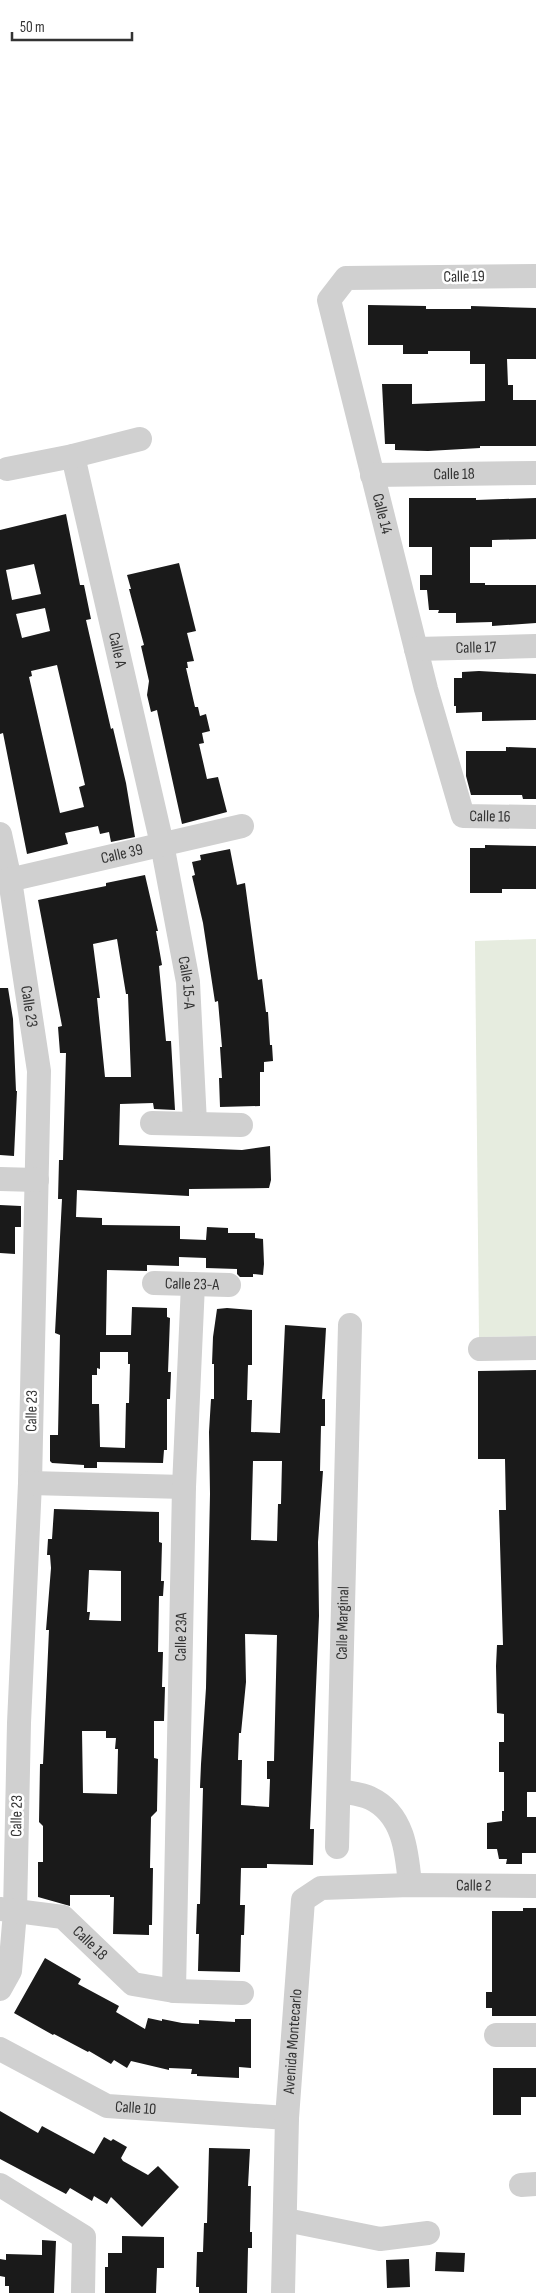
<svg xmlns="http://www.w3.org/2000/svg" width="536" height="2293" viewBox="0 0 536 2293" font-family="'Sofia Sans Condensed',sans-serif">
<rect width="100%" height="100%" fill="#fff"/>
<!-- green -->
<path fill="#e6ecdf" d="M536 939V1336L479 1337 475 941Z"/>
<!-- building -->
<path fill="#1a1a1a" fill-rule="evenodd" d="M368 305 426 306V309H471V306L536 308V359H507L508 385H513V400H536V446H480V448L428 451 395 450V444H385L382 384H412V404L485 401V364H470V351H428V354H403V345H368Z
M409 498H476V500L536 498V539L492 540V547H470V583H485V585H536V623L492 626V622L456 623V613H438L439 610H429L427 590H420V575H432V547H409Z
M66 514 80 585H84L91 619 86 620 111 729 113 728 126 783 135 837 111 842 109 832 100 834 98 826 65 833 68 844 27 854 3 733 0 734V530ZM34 564 41 594 12 600 6 570ZM45 608 50 631 22 638 16 614ZM57 665 85 785 79 787 84 807 60 813 29 677 32 676 31 671Z
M179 563 196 631 187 633 194 661 187 662 188 668H186L195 707H198L200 716 206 714 210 731 202 733 204 743 199 744 207 779 218 777 227 812 182 824 158 715 157 710 151 712 147 695 149 681 141 646 144 645 129 589H131L127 575Z
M479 671 536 674V720L482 721V712L456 713V706H454V678H462V672Z
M506 747 536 748V799H523L522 795H471L466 776V751H506Z
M485 845 536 846V889H502V893H470V848H485Z
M230 849 237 885 245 883 258 980 262 979 266 1012H268L270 1045H272L273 1061 264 1062V1072H260V1106L220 1107 219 1078H222L220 1047H222L218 1001 215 1002 203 923 192 876 195 875 192 862 201 860 200 855Z
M145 875 158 931H156L162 965 159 966 166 1041H171L175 1110 154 1109 153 1103 120 1104 119 1145 242 1150 270 1146 271 1180 269 1188 189 1189V1196L77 1190 76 1217 102 1218V1225L180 1226V1239L206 1240 207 1227 228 1228V1233H255V1238L263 1239 264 1264 263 1275 253 1274V1277H240L237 1274V1269L206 1268V1258L179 1257V1266L147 1265V1271L107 1270 106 1335H131L132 1307 167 1308V1317L170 1318 168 1372H171L170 1399H167V1450H164L163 1463 97 1462V1468H84V1465L52 1463 50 1461V1435H58L60 1335 55 1333 62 1199H58L59 1160H63L66 1053H60L58 1027 62 1026 38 900 106 886V883ZM117 939 126 994H128L131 1077H105L97 998H100L93 944ZM100 1352H128V1364H130L129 1403H126L125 1448 100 1447 99 1404H92V1375H97V1368L100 1369Z
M0 988H8L13 1019 16 1091H17L14 1156 0 1155Z
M0 1205 21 1206V1227H15V1254L0 1253Z
M227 1308 252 1310V1365H248L247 1400H252L251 1432 280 1433 285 1325 326 1328 322 1399H325V1426H321L320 1471H323L318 1542 319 1616 310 1829H314L313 1865 267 1864V1868H241L240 1905H245L244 1935H241L240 1972 198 1971 199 1934H196L197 1904H200L203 1788H200L201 1764 206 1688 210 1494 209 1432 211 1399H214V1364H212L213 1337 217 1309ZM253 1461H282L281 1504H278L277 1541 251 1540ZM245 1634 277 1635 274 1761H267V1779H270L269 1807 241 1805 242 1760H238L239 1733H241L246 1682Z
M536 1370V1792H527V1817H536V1853H522V1864H506L507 1859H499L497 1849H487V1823L502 1821V1811H504V1772H499V1742H504V1714L497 1713 496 1666 497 1645H503L499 1510H506L505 1459H478V1371Z
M54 1509 159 1512V1542L162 1543 161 1581H164L163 1596H159L158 1652H163L162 1687H165L164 1721H154V1758L158 1759 157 1811 151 1817 150 1868H153L152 1925H149V1935L113 1934 114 1897H110V1895H70V1906L38 1897V1862H43V1826L39 1822 40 1764H43L49 1630H46L51 1568 50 1555H47L48 1539H52ZM89 1570 121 1571V1621L89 1620 90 1612H87ZM82 1731H106V1738H116L115 1749H118L117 1794 83 1793Z
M523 1908H536V2016H492V2008H486V1992H492V1911H523Z
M45 1958 81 1979 78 1984 119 2006 116 2012 145 2029 148 2018 162 2021V2019L182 2023 199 2024V2020L235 2022V2019H251V2068L239 2067V2078L197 2076V2074H191L192 2069 169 2068V2070L131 2061 127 2068 114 2060 111 2064 89 2051 88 2052 54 2034 53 2035 14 2013Z
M493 2068H536V2097H521V2115H493Z
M0 2111 38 2133 42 2126 94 2154 104 2137 111 2141 113 2139 127 2147 121 2158 123 2161 148 2175 158 2166 179 2187 142 2227 111 2197 107 2204 94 2196 92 2201 70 2188 66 2194 0 2159Z
M209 2148 250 2149 248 2186H251L250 2232H252V2248H248L247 2293H199V2287H196L197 2252H203L204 2223H207Z
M122 2236 164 2237V2268H157L156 2293H105V2267H108V2253H122Z
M42 2240 56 2241 54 2293H9V2286H5V2277L0 2276V2259L6 2260V2254L42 2255Z
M436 2252 465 2253 464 2272 435 2271Z
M409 2259 410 2287 387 2288 386 2260Z"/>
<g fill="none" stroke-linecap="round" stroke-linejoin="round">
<!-- minor -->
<g stroke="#d0d0d0" stroke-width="24">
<path id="s1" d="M536 276 346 278 329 300 426 689 463 816 536 817"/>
<path id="s2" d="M73 456 162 844 188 982 195 1123"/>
<path d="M7 469 73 456 140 439"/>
<path id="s3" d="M372 475 536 473"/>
<path id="s4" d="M416 649 536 646"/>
<path id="s5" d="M0 834 10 880 39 1071 30 1483 19 1723 15 1912 10 1971 0 1989"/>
<path id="s6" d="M0 882 242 826"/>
<path d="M152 1123 241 1125"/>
<path d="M0 1179 37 1180"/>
<path id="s7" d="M154 1283 229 1285"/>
<path d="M480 1349 536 1348"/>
<path d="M30 1483 184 1487"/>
<path d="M340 1791C349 1793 362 1794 370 1798 404 1814 407 1852 410 1885"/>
<path id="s8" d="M337 1847 350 1325"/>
<path id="s9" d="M0 1909 63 1917 133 1984 174 1991 242 1993"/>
<path id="s10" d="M174 1991 184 1487 193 1284"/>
<path d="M496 2035H536"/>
<path id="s11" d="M0 2049 107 2106 287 2118"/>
<path d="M0 2185 84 2237 83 2293"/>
<path d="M521 2185 536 2184"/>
<path d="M286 2220 380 2239 428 2233"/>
<path id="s12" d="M283 2293 287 2118 303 1900 321 1888 410 1885 536 1886"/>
</g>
</g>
<g text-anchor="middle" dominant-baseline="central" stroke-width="5" stroke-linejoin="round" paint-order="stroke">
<!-- street labels -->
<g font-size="16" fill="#333" stroke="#fff">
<text transform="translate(464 277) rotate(-1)">Calle 19</text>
<text stroke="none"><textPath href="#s3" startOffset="82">Calle 18</textPath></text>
<text stroke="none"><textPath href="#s1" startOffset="438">Calle 14</textPath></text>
<text stroke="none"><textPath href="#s4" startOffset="60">Calle 17</textPath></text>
<text stroke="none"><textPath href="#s2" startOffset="199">Calle A</textPath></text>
<text stroke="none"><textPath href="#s1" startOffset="778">Calle 16</textPath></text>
<text stroke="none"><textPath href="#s6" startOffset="125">Calle 39</textPath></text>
<text stroke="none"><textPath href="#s2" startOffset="539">Calle 15-A</textPath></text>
<text stroke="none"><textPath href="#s5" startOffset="175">Calle 23</textPath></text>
<text stroke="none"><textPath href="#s7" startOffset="38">Calle 23-A</textPath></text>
<text transform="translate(32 1411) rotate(-89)">Calle 23</text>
<text stroke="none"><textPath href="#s8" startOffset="224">Calle Marginal</textPath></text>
<text stroke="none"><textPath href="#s10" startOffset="354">Calle 23A</textPath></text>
<text transform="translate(17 1816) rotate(-89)">Calle 23</text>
<text stroke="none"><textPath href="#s12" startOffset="568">Calle 2</textPath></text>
<text stroke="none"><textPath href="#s9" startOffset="101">Calle 18</textPath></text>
<text stroke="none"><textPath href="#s12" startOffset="252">Avenida Montecarlo</textPath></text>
<text stroke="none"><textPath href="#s11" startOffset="150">Calle 10</textPath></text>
</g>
</g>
<!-- scale -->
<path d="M12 32v8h120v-8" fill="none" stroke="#333333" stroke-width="2.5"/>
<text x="20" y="32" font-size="15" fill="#333333" stroke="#ffffff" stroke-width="4" paint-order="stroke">50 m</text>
</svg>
